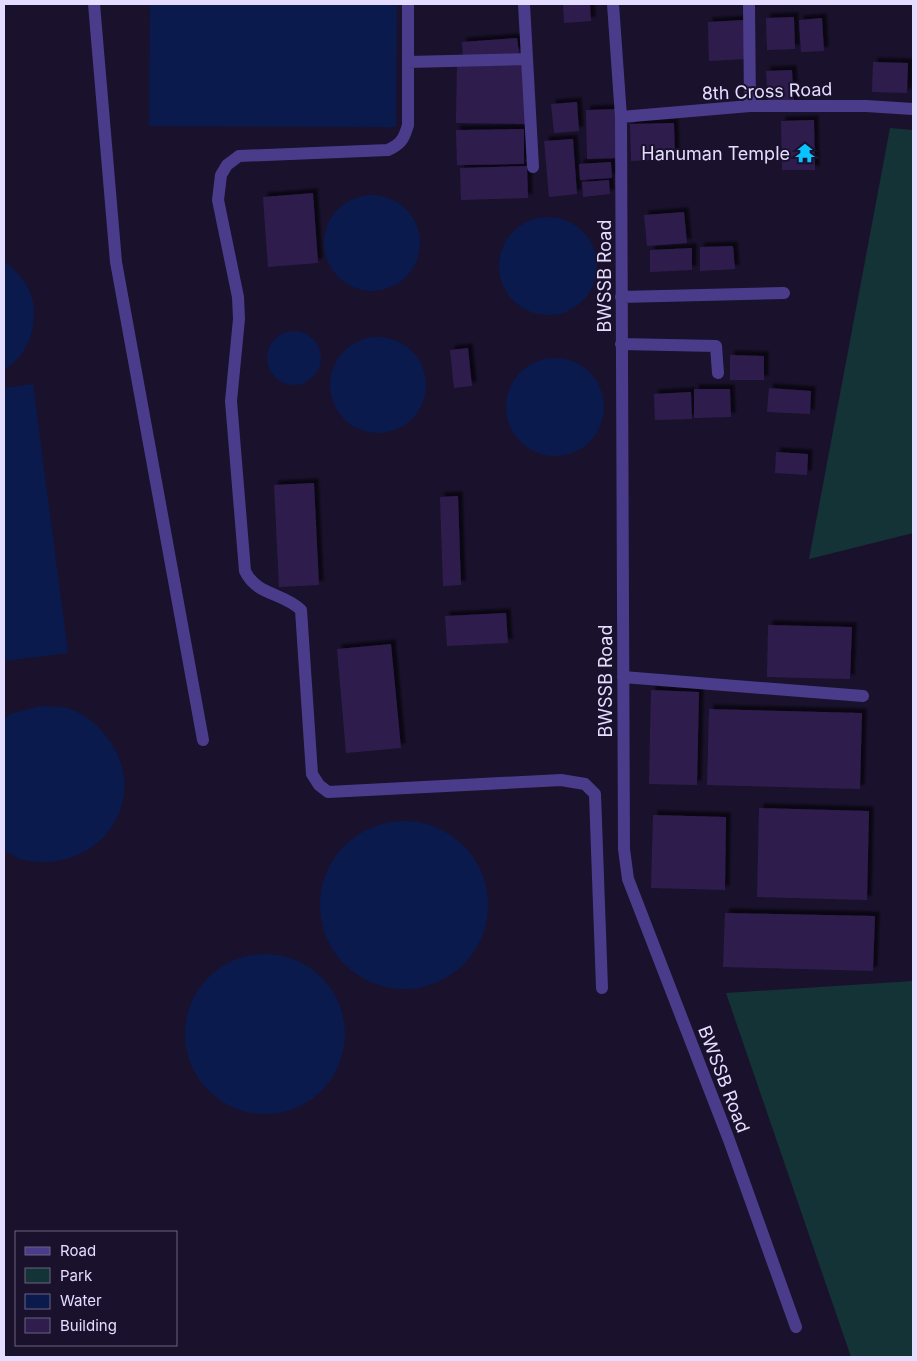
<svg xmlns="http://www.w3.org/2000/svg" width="917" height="1361" viewBox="0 0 917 1361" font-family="Inter,sans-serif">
<defs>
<filter id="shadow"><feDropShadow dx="4.5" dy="-4.5" stdDeviation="1" flood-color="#0009"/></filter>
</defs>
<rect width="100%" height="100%" fill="#1a112c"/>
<!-- green -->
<path fill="#143336" d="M890 128 913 130V533L809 559Z
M913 981V1357H851L726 993Z"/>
<!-- water -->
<path fill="#0b1a4c" d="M150 4H397L396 127 149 126Z
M324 243a48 48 0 1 1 96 0a48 48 0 1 1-96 0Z
M499 266a49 49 0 1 1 98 0a49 49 0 1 1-98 0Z
M4 261C17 271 30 285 33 302 38 326 27 358 4 369Z
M267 358a27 27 0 1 1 54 0a27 27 0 1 1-54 0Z
M330 385a48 48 0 1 1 96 0a48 48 0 1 1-96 0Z
M506 407a49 49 0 1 1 98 0a49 49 0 1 1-98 0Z
M33 384 68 653 4 661V388Z
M40 706C49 707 61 706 70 709 84 714 97 724 106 736 155 797 99 876 24 860 17 859 10 853 4 850V719L10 714Z
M320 905a84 84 0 1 1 168 0a84 84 0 1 1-168 0Z
M185 1034a80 80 0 1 1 160 0a80 80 0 1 1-160 0Z"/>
<!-- building -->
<path fill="#2e1d4d" filter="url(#shadow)" d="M563 4H590L591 21 564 23Z
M794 17 795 49 767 50 766 18Z
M822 18 824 51 801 52 799 20Z
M744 20 746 59 709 61 708 22Z
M517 38 519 53 463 57 462 42Z
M873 62 908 63 907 93 872 92Z
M457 63 525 64V124L456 123Z
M792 70 794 103 768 105 766 71Z
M577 102 579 131 554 133 551 104Z
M618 109 619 158 587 159 586 110Z
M814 120 815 170H782L781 121Z
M674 123 675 159 631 161 630 124Z
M524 129V164L457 165 456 130Z
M573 139 577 194 549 197 544 141Z
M611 162 612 178 580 180 579 164Z
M527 166 528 198 461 200 460 168Z
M609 180 610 194 583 197 582 182Z
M313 193 318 263 268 267 263 197Z
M684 212 687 243 647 246 644 215Z
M733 246 735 269 700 271V247Z
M692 248V270L650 272V250Z
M468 348 472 386 454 388 450 350Z
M730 355 764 356V380H730Z
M769 388 811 391 810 414 767 412Z
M694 389H730L731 417 694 418Z
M691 392 692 419 655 420 654 394Z
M776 452 808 454 807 475 775 473Z
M314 483 319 585 279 587 274 485Z
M458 496 461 585 443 586 440 497Z
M506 613 508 643 447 646 445 616Z
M768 625 852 627 850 679 767 677Z
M391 644 401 748 346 753 337 649Z
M651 690 699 692 697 785 649 784Z
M709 709 862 713 860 789 707 785Z
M759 808 869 811 867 900 757 897Z
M653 815 726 817 725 890 651 888Z
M725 913 875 916 873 971 723 967Z"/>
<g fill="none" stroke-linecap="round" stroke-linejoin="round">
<!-- minor -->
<path stroke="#4a3c8b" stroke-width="12" d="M94 4 116 262 203 740
M408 4V125C404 139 401 144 388 150L239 156 227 165 221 175 218 200 238 297 239 319 231 401 245 571C257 596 282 592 301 610L312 774 319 785 328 792 561 780 585 784 595 794 602 988
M524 4 533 167
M613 4 621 117 624 849 628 879 729 1140 796 1327
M749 4 750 106
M408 62 527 59
M621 117 750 106H866L913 109
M621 297 784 293
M621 344 716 346 718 373
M623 677 863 696"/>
</g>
<!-- icons -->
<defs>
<symbol id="temple-bare" viewBox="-9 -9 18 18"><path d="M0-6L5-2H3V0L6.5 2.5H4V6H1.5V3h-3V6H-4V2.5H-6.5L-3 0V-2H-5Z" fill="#09c4ff" stroke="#1a112c" stroke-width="2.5" paint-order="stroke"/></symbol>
</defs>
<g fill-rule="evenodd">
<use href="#temple-bare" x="791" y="139" width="28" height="28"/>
</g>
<g text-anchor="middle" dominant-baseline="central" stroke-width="4" stroke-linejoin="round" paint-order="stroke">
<!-- street labels -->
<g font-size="18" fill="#e5ddff" stroke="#1a112c">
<text transform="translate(767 91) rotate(-2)">8th Cross Road</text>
<text transform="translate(604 276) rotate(-90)">BWSSB Road</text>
<text transform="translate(605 681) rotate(-90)">BWSSB Road</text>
<text transform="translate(724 1079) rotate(69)">BWSSB Road</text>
</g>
<!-- poi labels -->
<g font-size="18" fill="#e5ddff" stroke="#1a112c" text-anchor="end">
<text x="790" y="153">Hanuman Temple</text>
</g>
</g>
<!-- border -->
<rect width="917" height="1361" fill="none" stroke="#e5ddff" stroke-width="10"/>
<!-- legend -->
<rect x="15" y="1231" width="162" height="115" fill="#1a112c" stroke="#6b6380"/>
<rect x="25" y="1247" width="25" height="8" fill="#4a3c8b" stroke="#6b6380"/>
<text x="60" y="1256" font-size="15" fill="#e5ddff">Road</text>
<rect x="25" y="1268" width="25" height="15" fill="#143336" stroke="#6b6380"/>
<text x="60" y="1281" font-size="15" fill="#e5ddff">Park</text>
<rect x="25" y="1294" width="25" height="15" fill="#0b1a4c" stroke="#6b6380"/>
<text x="60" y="1306" font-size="15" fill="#e5ddff">Water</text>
<rect x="25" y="1318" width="25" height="15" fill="#2e1d4d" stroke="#6b6380"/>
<text x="60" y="1331" font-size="15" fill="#e5ddff">Building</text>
</svg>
